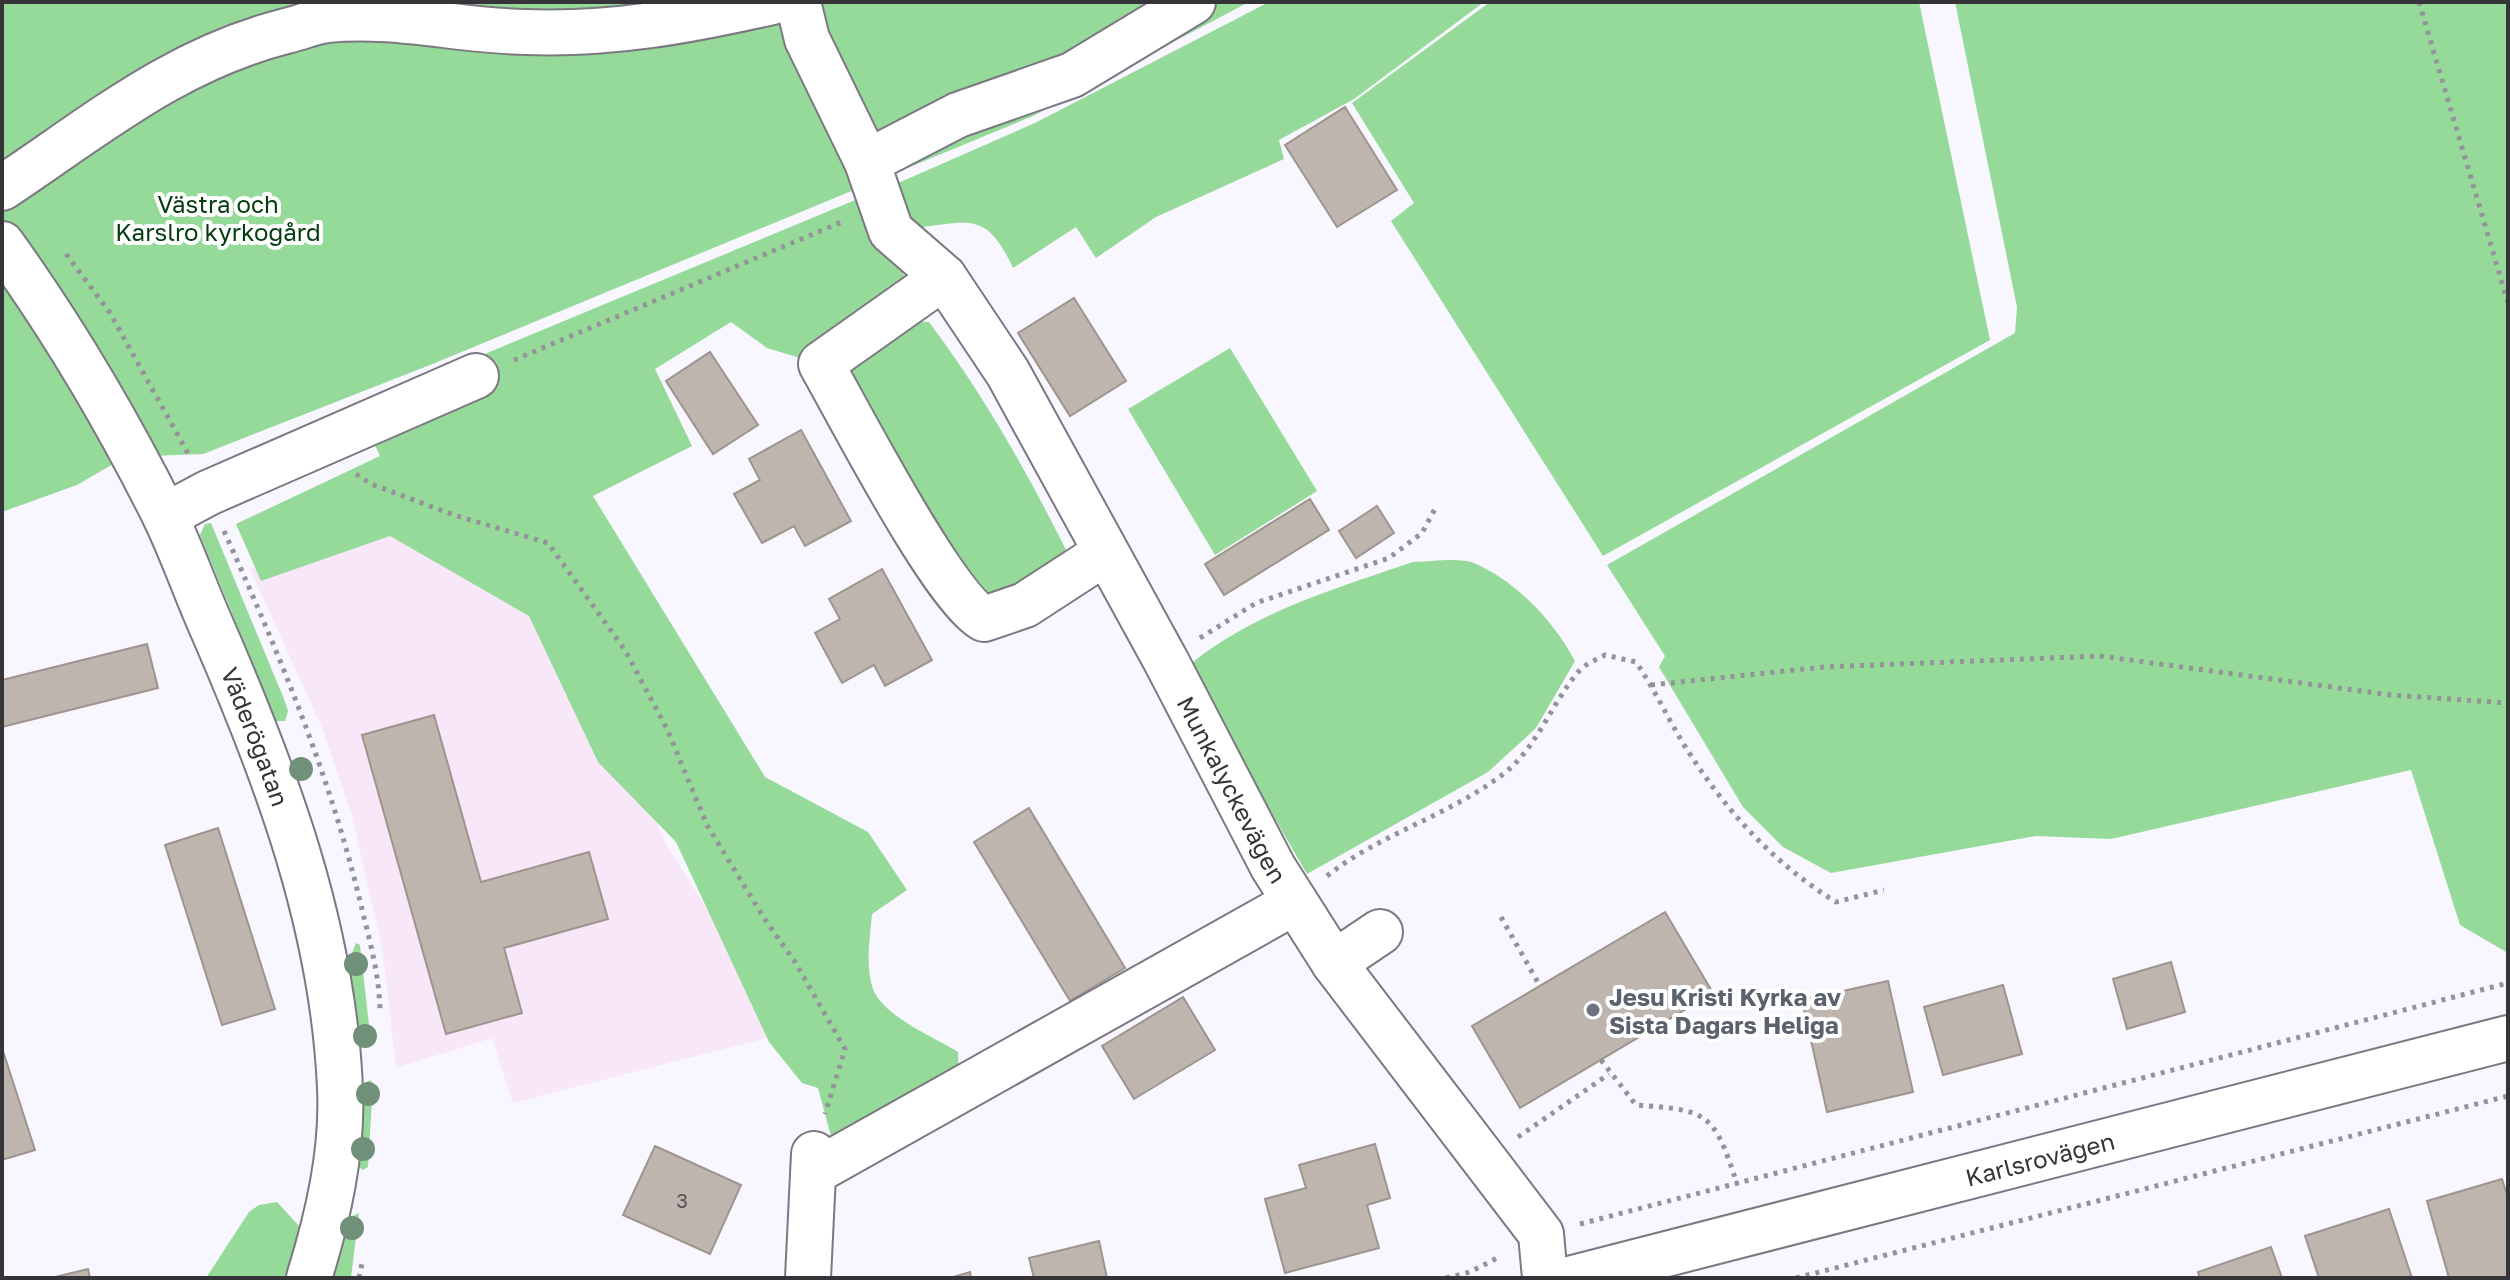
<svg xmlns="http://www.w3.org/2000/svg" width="2510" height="1280" viewBox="0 0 2510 1280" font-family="'Golos Text',sans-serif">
<rect width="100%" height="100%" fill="#f8f6ff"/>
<!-- education -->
<path fill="#f8e7f9" d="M379 515 592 656 664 841 783 1028 759 1040 513 1103 492 1038 396 1068 383 953 352 816 323 730 250 569Z"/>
<!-- green -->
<path fill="#95da98" d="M2 2H1249L1033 116 430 365 203 454 125 457 77 485 2 512Z
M1269 2H1484L1354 99 1279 140 1284 159 1156 217 1096 258 1076 227 1013 268C987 212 971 221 916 228L896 184 1035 123Z
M1490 2H1919L1990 340 1603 556 1391 221 1414 203 1352 103Z
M1955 2H2508V953L2460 925 2411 770 2111 839 2036 836 1831 873 1783 847 1743 807 1659 667 1665 656 1607 565 2015 333 2017 307Z
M865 196 909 286 843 337 800 358 767 348 731 322 655 369 692 446 593 496 765 777 868 832 907 890 872 914C870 937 865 967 873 989 884 1017 934 1037 958 1052L959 1085 835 1151 818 1088 802 1083 769 1042 676 842 598 762 529 616 390 536 261 581 236 524 380 456 357 407Z
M911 321 929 322C983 394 1028 473 1068 554L988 607 842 373Z
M1230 348 1317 491 1215 555 1128 409Z
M211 523 284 699 288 711 285 721H276L273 714 200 535 205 524Z
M1413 562C1430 562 1459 557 1474 563 1517 582 1554 621 1575 661L1536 728 1488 772 1307 874 1187 667C1251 613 1334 589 1413 562Z
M356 943 360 945 371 1043 363 1048 356 1039 347 966Z
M370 1080 373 1083 368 1167 363 1170 357 1166 360 1086Z
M277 1202 300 1227 287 1278H206L249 1212 259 1205Z
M359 1213 351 1278H328L348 1218Z"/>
<!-- building -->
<path fill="#bfb5af" stroke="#9e948e" stroke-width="2" d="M1345 107 1397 190 1337 227 1285 145Z
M1074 298 1126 381 1070 416 1018 333Z
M710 352 758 425 713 454 666 381Z
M801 430 851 521 805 546 794 526 762 543 734 494 760 480 749 459Z
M1310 499 1329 530 1224 595 1205 564Z
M1377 506 1394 533 1356 558 1339 531Z
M882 569 932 660 885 686 874 665 842 683 815 633 840 619 829 599Z
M147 644 158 688 2 727V680Z
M434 715 481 882 589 852 608 919 504 948 522 1013 446 1034 362 735Z
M1029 808 1125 968 1070 1001 974 842Z
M218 828 275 1009 222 1025 165 845Z
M1665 912 1713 993 1520 1108 1472 1026Z
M2171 962 2185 1012 2127 1029 2113 979Z
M1888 981 1913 1092 1827 1112 1802 1000Z
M2003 985 2022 1054 1943 1075 1924 1007Z
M1183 997 1215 1050 1134 1099 1102 1046Z
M2 1048 35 1150 2 1160Z
M1375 1144 1390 1198 1367 1205 1379 1248 1285 1273 1265 1199 1306 1188 1299 1165Z
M655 1146 741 1185 710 1254 623 1215Z
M2502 1179 2508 1198V1278H2449L2427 1201Z
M2389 1209 2412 1278H2319L2305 1236Z
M1099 1241 1107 1278H1034L1029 1258Z
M2271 1247 2282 1278H2200L2198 1272Z
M88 1269 90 1278H51Z
M970 1272 971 1278H950Z"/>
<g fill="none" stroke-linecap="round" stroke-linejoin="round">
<defs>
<g id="minor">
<path d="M798 2 807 39 867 162"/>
<path id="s1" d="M1193 2 1072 75 958 115 867 162 891 231 944 277 1008 373 1166 661 1273 867 1334 963 1541 1234 1545 1278"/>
<path d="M2 188C97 125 173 60 286 31 299 28 313 22 327 20 393 13 461 31 526 32 613 35 688 21 772 2"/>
<path id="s2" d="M2 244C63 329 117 420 164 514 182 551 196 592 213 630 277 777 333 927 340 1088 343 1152 328 1217 309 1278"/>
<path d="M944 277 821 364C849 413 944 598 984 619L1025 605 1105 553"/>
<path d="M165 516 208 493 476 376"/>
<path d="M1334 963 1380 932"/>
<path d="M814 1172 1295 902"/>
<path d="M808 1278 814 1154"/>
<path id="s3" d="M1573 1278 2508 1038"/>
</g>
</defs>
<!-- minor casing -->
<use href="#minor" stroke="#7b7882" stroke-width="48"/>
<!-- path -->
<path stroke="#95939a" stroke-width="5" stroke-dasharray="4 6" stroke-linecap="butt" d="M2419 2 2508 303
M66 254 110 313 190 457
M514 360 844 221
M356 474 371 484 454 515 548 543 625 650 667 729 707 825 764 918 795 962 845 1049 825 1114
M224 531C278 651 329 773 360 901 369 938 380 976 380 1014
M1200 638 1256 603 1389 558 1422 533 1437 505
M1651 685 1824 667 2100 656 2391 695 2508 703
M1327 876C1379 834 1452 815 1507 771 1538 745 1553 701 1579 671 1585 664 1596 660 1605 655L1636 662C1655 690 1668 719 1686 748 1726 811 1773 863 1836 902L1884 890
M1501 917 1540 986
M1601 1060 1636 1105C1709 1110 1714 1113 1737 1184
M1518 1137 1609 1074
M1580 1224 2508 983
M359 1278 362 1263
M1446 1278 1470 1272 1501 1256
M1796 1278 2508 1096"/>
<!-- minor -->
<use href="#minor" stroke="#fff" stroke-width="44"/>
</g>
<!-- trees -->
<g fill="#71907a">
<circle cx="301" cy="769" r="12"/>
<circle cx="356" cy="964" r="12"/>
<circle cx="365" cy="1036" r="12"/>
<circle cx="368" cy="1094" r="12"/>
<circle cx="363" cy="1149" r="12"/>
<circle cx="352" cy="1228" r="12"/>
</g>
<!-- markers -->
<circle fill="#6b7280" stroke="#fff" stroke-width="3" cx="1593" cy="1010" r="8"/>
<g text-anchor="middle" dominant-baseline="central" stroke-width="8" stroke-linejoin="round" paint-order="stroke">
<!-- number labels -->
<g font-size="20" fill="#585456">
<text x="682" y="1200">3</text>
</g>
<!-- park labels -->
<g font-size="24" fill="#033c0e" stroke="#fff">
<text x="218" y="203">Västra och<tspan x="218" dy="28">Karslro kyrkogård</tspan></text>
</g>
<!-- street labels -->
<g font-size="24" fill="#353438" stroke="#fff">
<text stroke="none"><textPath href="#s2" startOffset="556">Väderögatan</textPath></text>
<text stroke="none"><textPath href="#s1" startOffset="1096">Munkalyckevägen</textPath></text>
<text stroke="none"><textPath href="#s3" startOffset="482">Karlsrovägen</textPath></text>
</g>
<!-- worship labels -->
<g font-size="24" font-weight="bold" fill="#5b616d" stroke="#fff" text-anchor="start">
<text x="1609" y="996">Jesu Kristi Kyrka av<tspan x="1609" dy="28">Sista Dagars Heliga</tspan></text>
</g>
</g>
<!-- border -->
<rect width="2510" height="1280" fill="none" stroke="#353438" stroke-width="8"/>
</svg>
